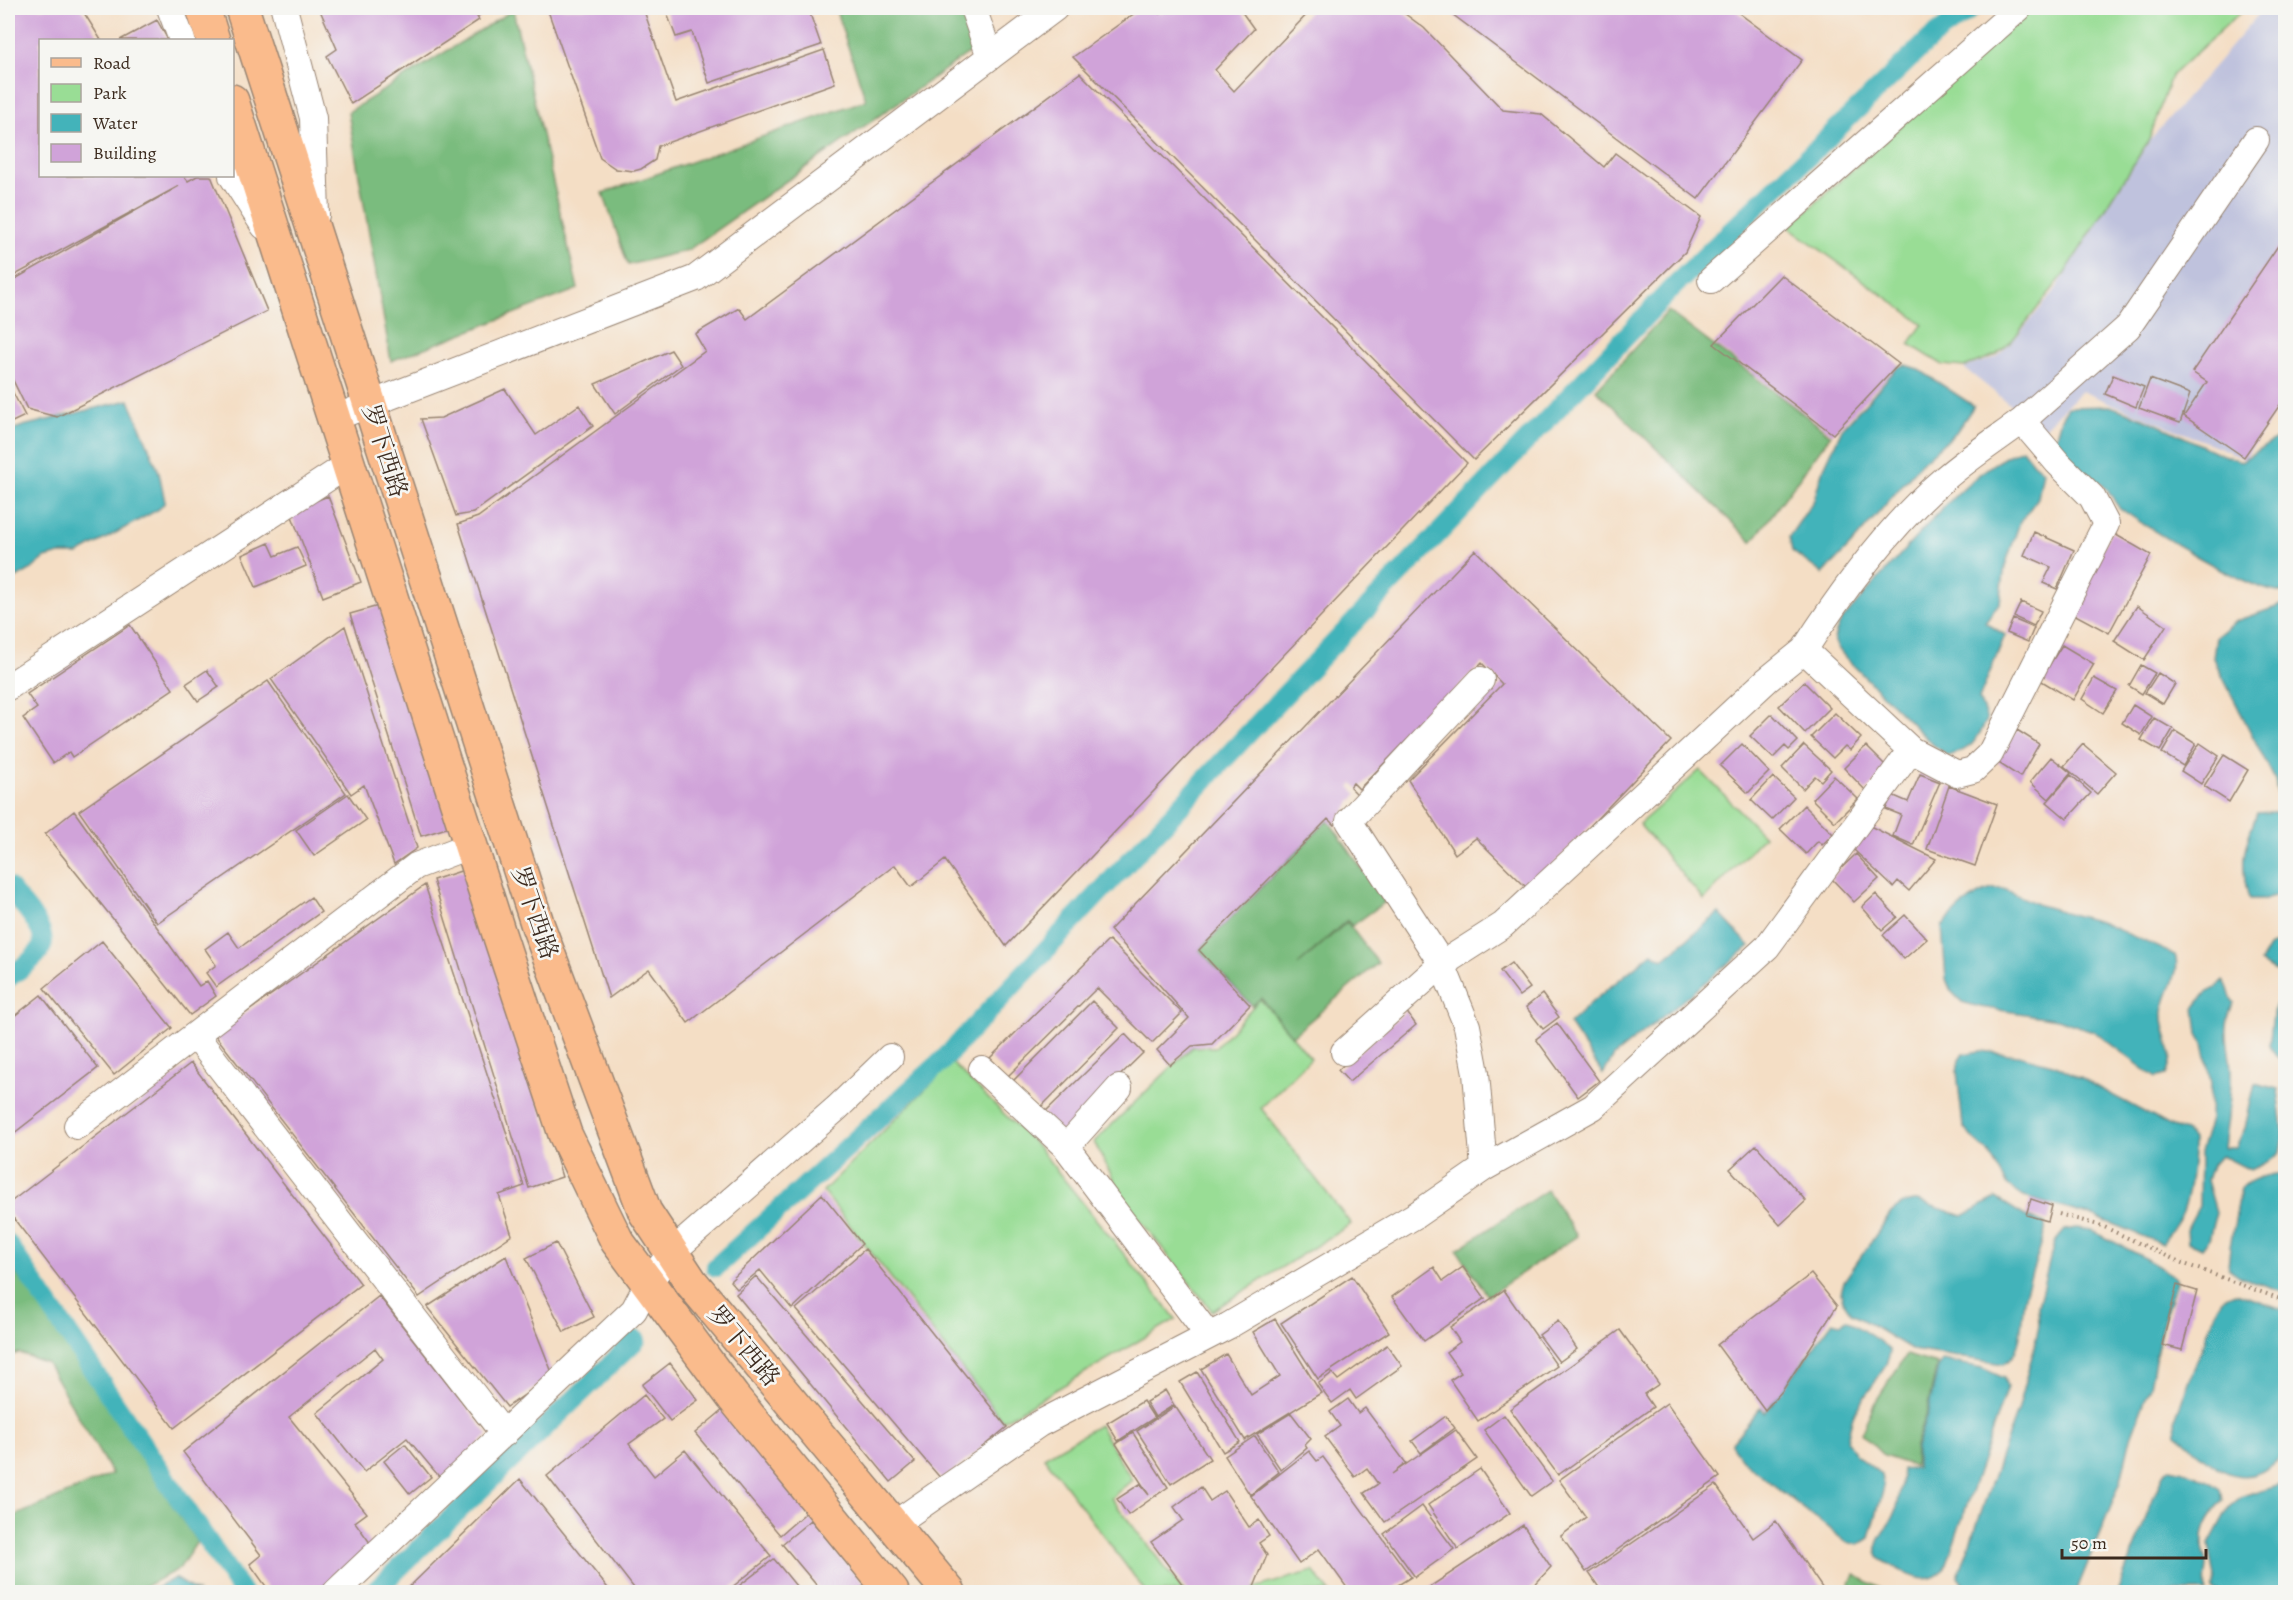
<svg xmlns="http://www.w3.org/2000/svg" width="2293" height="1600" viewBox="0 0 2293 1600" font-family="Alegreya,'Noto Serif SC',serif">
<rect width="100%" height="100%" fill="#f6f6f2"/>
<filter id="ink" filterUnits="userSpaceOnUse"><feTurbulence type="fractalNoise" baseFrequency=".0167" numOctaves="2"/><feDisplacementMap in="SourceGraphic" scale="12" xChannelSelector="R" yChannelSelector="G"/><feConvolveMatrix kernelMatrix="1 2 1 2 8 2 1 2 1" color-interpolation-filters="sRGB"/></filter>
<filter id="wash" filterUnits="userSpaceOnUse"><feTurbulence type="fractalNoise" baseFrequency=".008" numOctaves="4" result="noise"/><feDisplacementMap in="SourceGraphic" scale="24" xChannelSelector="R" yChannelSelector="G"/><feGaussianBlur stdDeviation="1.35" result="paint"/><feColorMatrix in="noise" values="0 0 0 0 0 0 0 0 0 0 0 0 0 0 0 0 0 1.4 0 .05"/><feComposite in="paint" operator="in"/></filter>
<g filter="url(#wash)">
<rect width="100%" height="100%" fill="#f4dec5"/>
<!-- industrial -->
<path fill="#bfc2dd" d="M2264 8H2285V397L2245 458 2081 391 2042 430 1964 368 1997 357 2012 342 2054 292 2150 140Z"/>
<!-- green -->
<path fill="#99dd95" stroke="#6a845a" stroke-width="1.5" d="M2032 8H2245L2171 76 2149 140 2065 273 2011 342 1996 355 1964 367 1943 365 1909 344 1923 324 1789 227Z
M1700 770 1764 836 1704 900 1639 824Z
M1260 999 1311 1058 1261 1108 1351 1224 1212 1311 1125 1201 1094 1142 1192 1047H1216Z
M952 1063 1038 1147 1176 1319 1003 1421 823 1191Z
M1099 1425 1132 1480 1111 1498 1184 1592H1146L1044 1457Z
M1313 1571 1330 1592H1253L1254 1588Z"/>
<!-- forest -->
<path fill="#7abc7e" stroke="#5a734e" stroke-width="1.5" d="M835 8H966L980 45 688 250 628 265 603 193 866 100Z
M513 10 578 289 391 361 348 112Z
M1668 311 1831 435 1752 542 1596 390Z
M1328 820 1385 902 1352 926 1347 920 1298 965 1347 922 1378 963 1292 1036 1261 998 1252 1006 1199 950Z
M1547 1190 1577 1236 1488 1296 1457 1250Z
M8 1263 39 1304 197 1542 179 1569 134 1592H8V1519L112 1474 47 1363 19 1353 8 1356Z
M1906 1355 1937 1364 1927 1410 1915 1446 1914 1466 1884 1456 1861 1433 1874 1404Z
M1855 1575 1887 1592H1847Z"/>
<!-- water -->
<path fill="#43b3ba" stroke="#3f6e6c" stroke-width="1.5" d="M1905 365 1918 369 1974 406 1956 432 1921 463 1852 544 1823 574 1792 551 1789 537 1814 500 1822 472 1842 429 1898 367Z
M129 400 159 472 165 502 159 509 78 554H60L45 558 32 569 8 583V431L23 426Z
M2110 406 2148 420 2220 454 2241 461 2281 436 2285 438V592C2258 597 2145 527 2120 508 2114 503 2112 495 2107 489 2096 478 2070 465 2063 456 2060 451 2058 445 2055 440L2061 418 2068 407Z
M2022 449 2033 463 2043 471 2038 498 2020 522 2005 566 2000 602 1985 622 2005 635 1979 699 1987 720C1976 741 1973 749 1948 756L1931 743 1845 657C1831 640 1832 640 1841 621 1867 592 1893 562 1919 534 1949 501 1980 466 2022 449Z
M2285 604H2286L2285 800 2278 798 2275 780 2213 658 2216 637 2236 621Z
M2273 812 2285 815V894L2267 899H2249C2239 862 2244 847 2257 813Z
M1992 889H2004L2039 905 2103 923 2175 955C2182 972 2165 994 2163 1012 2161 1038 2179 1046 2166 1075L2156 1078 2093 1031 2057 1019 1980 1007 1962 1002 1951 991 1946 979 1942 926C1957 910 1970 896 1992 889Z
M1719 913 1750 946 1614 1056 1603 1074 1569 1024 1593 1001 1652 953 1663 959Z
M2285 938V974L2277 973 2260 962 2269 947Z
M2223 980C2230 987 2228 995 2234 1003 2219 1030 2232 1049 2231 1077 2231 1100 2227 1124 2224 1148H2236L2245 1128 2255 1083 2278 1089C2279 1102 2288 1144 2279 1154 2273 1161 2259 1165 2250 1170L2221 1155 2212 1165 2207 1180 2216 1212 2209 1239 2202 1248 2187 1242 2186 1230 2199 1206 2200 1152 2210 1119 2211 1083 2203 1043 2198 1034 2195 1007 2206 993 2216 988Z
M2285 987V1066L2269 1046 2274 1007Z
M1980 1051 2018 1055 2056 1065 2172 1127 2185 1131 2193 1140C2194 1157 2189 1196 2183 1212 2178 1223 2169 1234 2162 1244L2093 1216 2024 1197 2008 1186 1988 1152 1973 1139 1963 1126 1957 1072 1959 1060 1963 1054Z
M2285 1173H2286L2285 1292 2241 1277 2228 1268 2230 1247 2241 1188C2252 1178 2271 1174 2285 1173Z
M1996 1198 2025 1216 2045 1224V1231C2039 1253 2031 1274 2025 1295 2020 1314 2025 1355 2003 1364L1913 1350 1851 1313 1843 1301 1841 1293 1844 1281 1891 1213C1899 1206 1906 1201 1917 1201L1963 1216Z
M2076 1228 2091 1230 2141 1256 2174 1276 2176 1281 2161 1329 2150 1386 2131 1437 2120 1484 2076 1592H1986L1964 1585 1958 1577 2017 1411 2032 1356 2039 1325 2038 1306 2054 1243 2065 1230Z
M2235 1293 2286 1310 2285 1454C2277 1460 2268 1470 2258 1473 2227 1486 2199 1452 2176 1434L2175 1419 2217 1307 2223 1298Z
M1846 1319 1882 1343 1890 1351C1889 1369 1860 1398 1853 1417 1850 1425 1849 1433 1847 1441L1855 1454 1882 1475 1884 1487 1870 1538 1859 1545 1846 1542 1742 1460 1733 1448 1732 1442 1761 1407 1765 1413 1832 1322 1841 1324Z
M1942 1360 1982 1368 2004 1378 2007 1387 1945 1569C1924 1591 1904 1571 1882 1560 1866 1542 1891 1528 1896 1511 1900 1497 1901 1483 1903 1469L1916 1468V1448L1928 1411 1938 1367Z
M2170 1468C2190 1471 2205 1478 2221 1489L2223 1500C2212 1514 2201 1527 2203 1546 2203 1552 2207 1558 2207 1564 2207 1574 2203 1583 2207 1592H2117L2163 1474Z
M2285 1482V1592H2215L2212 1589 2215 1577 2209 1544 2229 1507 2241 1497Z
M175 1578 197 1592H149Z"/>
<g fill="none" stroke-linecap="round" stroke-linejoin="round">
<!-- canal -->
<path stroke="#43b3ba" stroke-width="20" d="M8 887C18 900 48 928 42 946 37 959 18 970 8 978
M8 1244 242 1592
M716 1267 942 1061 1277 703 1675 285 1931 38 1972 8
M374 1592 636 1340"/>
</g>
<g id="blocks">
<!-- building -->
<path fill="#d0a3d9" d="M8 8H81L101 40H40V176H184L188 181 197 176H211L267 311 57 417 27 409 8 370V283L179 186 8 279Z
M319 8H489L477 17 479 20 351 104 327 56 337 49Z
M547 8H643L676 102 824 50 835 83 658 146 655 160 641 169 634 171 616 169 600 158Z
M665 8H808L821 45 709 83 692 32 676 37Z
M1142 8H1156L1160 14 1169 8H1239L1254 29 1215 70 1234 91 1313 8H1397L1424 28 1503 110 1541 114 1604 167 1615 153 1701 217 1685 252 1474 460 1073 57Z
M1444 8H1732L1802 60 1698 199Z
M157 20 168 40H120Z
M1080 73 1467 463 1006 946 945 860 911 887 895 865 688 1023 649 969 609 998 458 524 478 517 705 351 695 334 739 308 747 319Z
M2286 234V396L2244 457 2184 416 2207 382 2192 372Z
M1781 275 1899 364 1833 434 1714 344Z
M671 350 681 365 615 414 595 384Z
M2113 375 2144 387 2136 407 2105 394Z
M2150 379 2190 394 2180 423 2139 408Z
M8 383 25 416 8 424Z
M505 389 536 435 579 405 593 426 473 513 456 516 421 419 441 418Z
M328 496 361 582 323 597 290 511Z
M2034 532 2074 550 2057 589 2043 583 2051 567 2024 555Z
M2111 532 2151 555 2109 633 2068 611Z
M269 543 275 556 297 547 306 566 256 587 242 555Z
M1475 550 1671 741 1529 890 1476 838 1455 854 1408 780 1502 684 1482 663 1359 789 1353 783 1350 787 1357 794 1334 825 1328 819 1199 950 1250 1005 1212 1044 1192 1046 1170 1065 1157 1050 1189 1018 1110 930Z
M2021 602 2041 611 2034 626 2014 617Z
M382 605 453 826 421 836 350 614Z
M2137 606 2166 626 2144 660 2114 641Z
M2013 619 2034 628 2028 642 2007 633Z
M130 625 173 689 72 757 69 752 53 763 23 718 37 708 27 694Z
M345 626 417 848 394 864 364 785 351 794 271 679Z
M2062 645 2094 664 2073 700 2040 680Z
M2141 665 2155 673 2142 694 2129 686Z
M207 670 219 687 198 701 186 684Z
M2158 673 2175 684 2163 704 2145 693Z
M2094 678 2117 691 2103 713 2082 699Z
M268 681 346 793 157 923 79 811Z
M1804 682 1830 708 1805 733 1779 706Z
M2133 705 2152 717 2141 735 2122 723Z
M1835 713 1861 738 1850 750 1845 746 1833 758 1811 737Z
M1772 714 1798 741 1789 750 1785 746 1773 758 1750 736Z
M2154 718 2173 729 2160 751 2141 740Z
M2017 730 2039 744 2020 777 1997 762Z
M2175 731 2196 744 2183 766 2162 753Z
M2200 743 2219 756 2201 784 2181 771Z
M1742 744 1769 772 1748 793 1720 766Z
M2083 744 2116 772 2097 794 2064 766Z
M1804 745 1831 770 1821 781 1815 776 1803 789 1782 768Z
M1866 746 1888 768 1866 791 1844 768Z
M2224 755 2248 770 2229 802 2204 786Z
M2051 757 2071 773 2049 799 2030 782Z
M1920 774 1940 782 1913 845 1893 836 1901 815 1886 809 1892 795 1908 802Z
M2071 775 2091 793 2067 819 2047 802Z
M1834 776 1858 799 1835 822 1812 799Z
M1773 777 1794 797 1772 820 1751 800Z
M1949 786 1997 804 1975 866 1927 849Z
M348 794 366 820 314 856 296 830Z
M1804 805 1833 834 1822 845 1818 841 1806 854 1780 829Z
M74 811 199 986 207 981 216 996 190 1015 45 834Z
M1870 826 1936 859 1909 891 1898 881 1893 887 1854 850Z
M1856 854 1879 879 1854 902 1831 878Z
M467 869 562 1177 529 1188 433 880Z
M425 885 524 1186 499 1195 512 1235 419 1297 215 1035Z
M1876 894 1897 917 1882 930 1862 907Z
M311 897 321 912 216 987 206 973 216 965 205 949 228 932 239 948Z
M1905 915 1927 939 1904 959 1883 935Z
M1109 940 1182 1013 1152 1043 1097 988 1008 1076 990 1058Z
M102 941 172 1028 114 1075 44 988Z
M1511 963 1530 988 1519 996 1500 971Z
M1542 994 1559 1017 1543 1029 1526 1007Z
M41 995 98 1068 9 1137 8 1021Z
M1092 1001 1119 1028 1040 1108 1013 1081Z
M1406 1011 1416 1025 1349 1082 1338 1070Z
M1557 1023 1599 1081 1578 1097 1536 1039Z
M1125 1034 1143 1053 1061 1133 1043 1114Z
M191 1063 361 1284 174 1428 8 1211V1204Z
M1756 1145 1806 1201 1780 1225 1730 1169Z
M822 1194 862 1244 792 1309 760 1270 737 1289 730 1281Z
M2031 1199 2052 1206 2048 1221 2026 1215Z
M556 1243 594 1317 564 1332 526 1258Z
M865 1249 1007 1427 942 1480 796 1309Z
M506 1256 553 1375 507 1407 427 1307Z
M1434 1267 1443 1281 1463 1267 1485 1298 1424 1341 1392 1297Z
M1811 1274 1837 1306 1783 1390 1765 1410 1717 1345Z
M756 1276 915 1462 891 1482 736 1294Z
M1352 1276 1389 1332 1318 1379 1281 1323Z
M2177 1285 2197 1291 2182 1350 2162 1345Z
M1504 1290 1557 1366 1478 1421 1450 1380 1461 1373 1446 1352 1460 1342 1450 1327Z
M379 1296 488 1435 442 1480 407 1438 364 1472 317 1413 383 1359 375 1348 289 1417 367 1513 355 1522 373 1547 323 1592H270L250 1564 261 1555 183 1452Z
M1275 1319 1321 1393 1245 1440 1201 1369 1226 1354 1251 1395 1280 1376 1253 1332Z
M1558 1321 1577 1349 1559 1362 1539 1335Z
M1620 1330 1659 1384 1644 1394 1653 1407 1558 1475 1510 1409Z
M1387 1345 1402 1366 1356 1399 1350 1390 1332 1403 1318 1384 1332 1373 1338 1380Z
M670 1363 698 1400 670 1421 642 1385Z
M1197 1372 1240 1442 1223 1452 1180 1382Z
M1165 1390 1174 1405 1155 1417 1146 1402Z
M644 1395 663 1419 629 1444 654 1476 685 1450 771 1556 726 1592H637L547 1476Z
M1348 1399 1358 1413 1365 1408 1406 1463 1392 1474 1456 1430 1477 1459 1385 1522 1364 1493 1378 1484 1367 1468 1355 1477 1325 1437 1340 1426 1330 1412Z
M1143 1401 1154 1418 1118 1441 1107 1423Z
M1667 1403 1720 1477 1586 1572 1561 1536 1586 1517 1559 1480Z
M1175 1406 1210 1459 1171 1484 1137 1431Z
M724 1409 809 1510 780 1535 695 1433Z
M1291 1413 1311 1439 1305 1445 1307 1448 1281 1470 1257 1434Z
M1504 1415 1552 1481 1531 1496 1484 1430Z
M1446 1416 1455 1428 1421 1453 1412 1441Z
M1133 1433 1168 1487 1128 1515 1117 1499 1140 1484 1149 1495 1116 1444Z
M1255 1436 1279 1472 1250 1495 1225 1456Z
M405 1444 431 1477 410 1494 384 1461Z
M1309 1451 1317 1461 1323 1457 1411 1577 1387 1592H1350L1319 1549 1299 1564 1251 1496Z
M1480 1469 1510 1513 1458 1549 1428 1505Z
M520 1479 611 1592H404Z
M1716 1485 1753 1538 1776 1521 1825 1592H1602L1589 1573Z
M1201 1487 1210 1501 1225 1491 1249 1527 1259 1520 1269 1536 1259 1543 1267 1555 1252 1592H1188L1151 1542 1183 1520 1174 1507Z
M1422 1506 1454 1549 1415 1577 1384 1534Z
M811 1520 865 1585 856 1592H812L818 1587 782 1544Z
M1523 1525 1551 1567 1528 1592H1422Z
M774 1559 801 1592H731Z"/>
</g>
</g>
<g filter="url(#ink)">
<use href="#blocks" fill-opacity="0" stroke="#988472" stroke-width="1.5"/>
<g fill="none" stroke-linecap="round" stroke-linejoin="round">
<defs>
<path id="minor" d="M170 8 182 40
M284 8 313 118 316 215
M973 8 990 57
M232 176 264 226
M1711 280 2019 8
M334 418 696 278 1055 8
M1804 650C1842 591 1890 525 1944 479 1968 458 1996 440 2022 421
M8 687 349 464
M471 845 416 866 195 1035 504 1434
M1344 1052 1442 964 1349 821 1481 680
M982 1069 1066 1147 1209 1336
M77 1126 195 1035
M1066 1147 1119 1088
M1484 1168 1593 1107 1767 947 1911 750
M893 1525 1039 1424 1228 1326 1416 1215 1484 1168 1476 1073 1467 1026 1442 964 1503 925 1767 680 1804 650 1911 750 1957 774 1973 770 1990 754 2106 524 2092 497 2057 462 2022 421 2128 327 2256 140
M336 1592 634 1310 648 1283 671 1253 837 1108 890 1057"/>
<path id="major" d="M203 8 213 40
M242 8 538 926 645 1212 691 1282 949 1592
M232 101 499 934 565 1134 617 1241 733 1397 892 1592"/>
</defs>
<!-- minor casing -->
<use href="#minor" stroke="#988472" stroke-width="28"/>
<!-- major casing -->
<use href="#major" stroke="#988472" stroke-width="36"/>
<!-- path -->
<path stroke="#988472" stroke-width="4" stroke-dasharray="1.5 4.5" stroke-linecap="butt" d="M2059 1214 2102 1226 2182 1263 2286 1301"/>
<!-- minor -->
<use href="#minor" stroke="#fff" stroke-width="26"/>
<!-- major -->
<use href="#major" stroke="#fabb8c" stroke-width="33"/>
</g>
</g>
<g text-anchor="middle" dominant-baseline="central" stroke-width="5" stroke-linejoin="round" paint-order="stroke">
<!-- street labels -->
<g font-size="24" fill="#3b2a1e" stroke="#f6f6f2">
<text transform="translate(385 451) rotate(72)">罗下西路</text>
<text transform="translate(535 913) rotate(71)">罗下西路</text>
<text transform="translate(744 1346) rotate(50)">罗下西路</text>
</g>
</g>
<!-- margin -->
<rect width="2293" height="1600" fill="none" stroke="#f6f6f2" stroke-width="30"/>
<!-- legend -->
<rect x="39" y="39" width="195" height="138" fill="#f6f6f2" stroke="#aba49d" stroke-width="1.5"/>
<rect x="51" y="58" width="30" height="9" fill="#fabb8c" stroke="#aba49d" stroke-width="1.5"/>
<text x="93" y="69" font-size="18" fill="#3b2a1e">Road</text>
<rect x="51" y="84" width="30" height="18" fill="#99dd95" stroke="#aba49d" stroke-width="1.5"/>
<text x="93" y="99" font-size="18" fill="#3b2a1e">Park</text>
<rect x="51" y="114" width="30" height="18" fill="#43b3ba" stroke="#aba49d" stroke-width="1.5"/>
<text x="93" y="129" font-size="18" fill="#3b2a1e">Water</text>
<rect x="51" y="144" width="30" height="18" fill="#d0a3d9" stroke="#aba49d" stroke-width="1.5"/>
<text x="93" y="159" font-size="18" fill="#3b2a1e">Building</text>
<!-- scale -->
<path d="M2062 1549v9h144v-9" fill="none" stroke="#3b2a1e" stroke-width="3"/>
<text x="2071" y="1549" font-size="18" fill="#3b2a1e" stroke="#f6f6f2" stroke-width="4.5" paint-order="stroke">50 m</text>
</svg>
